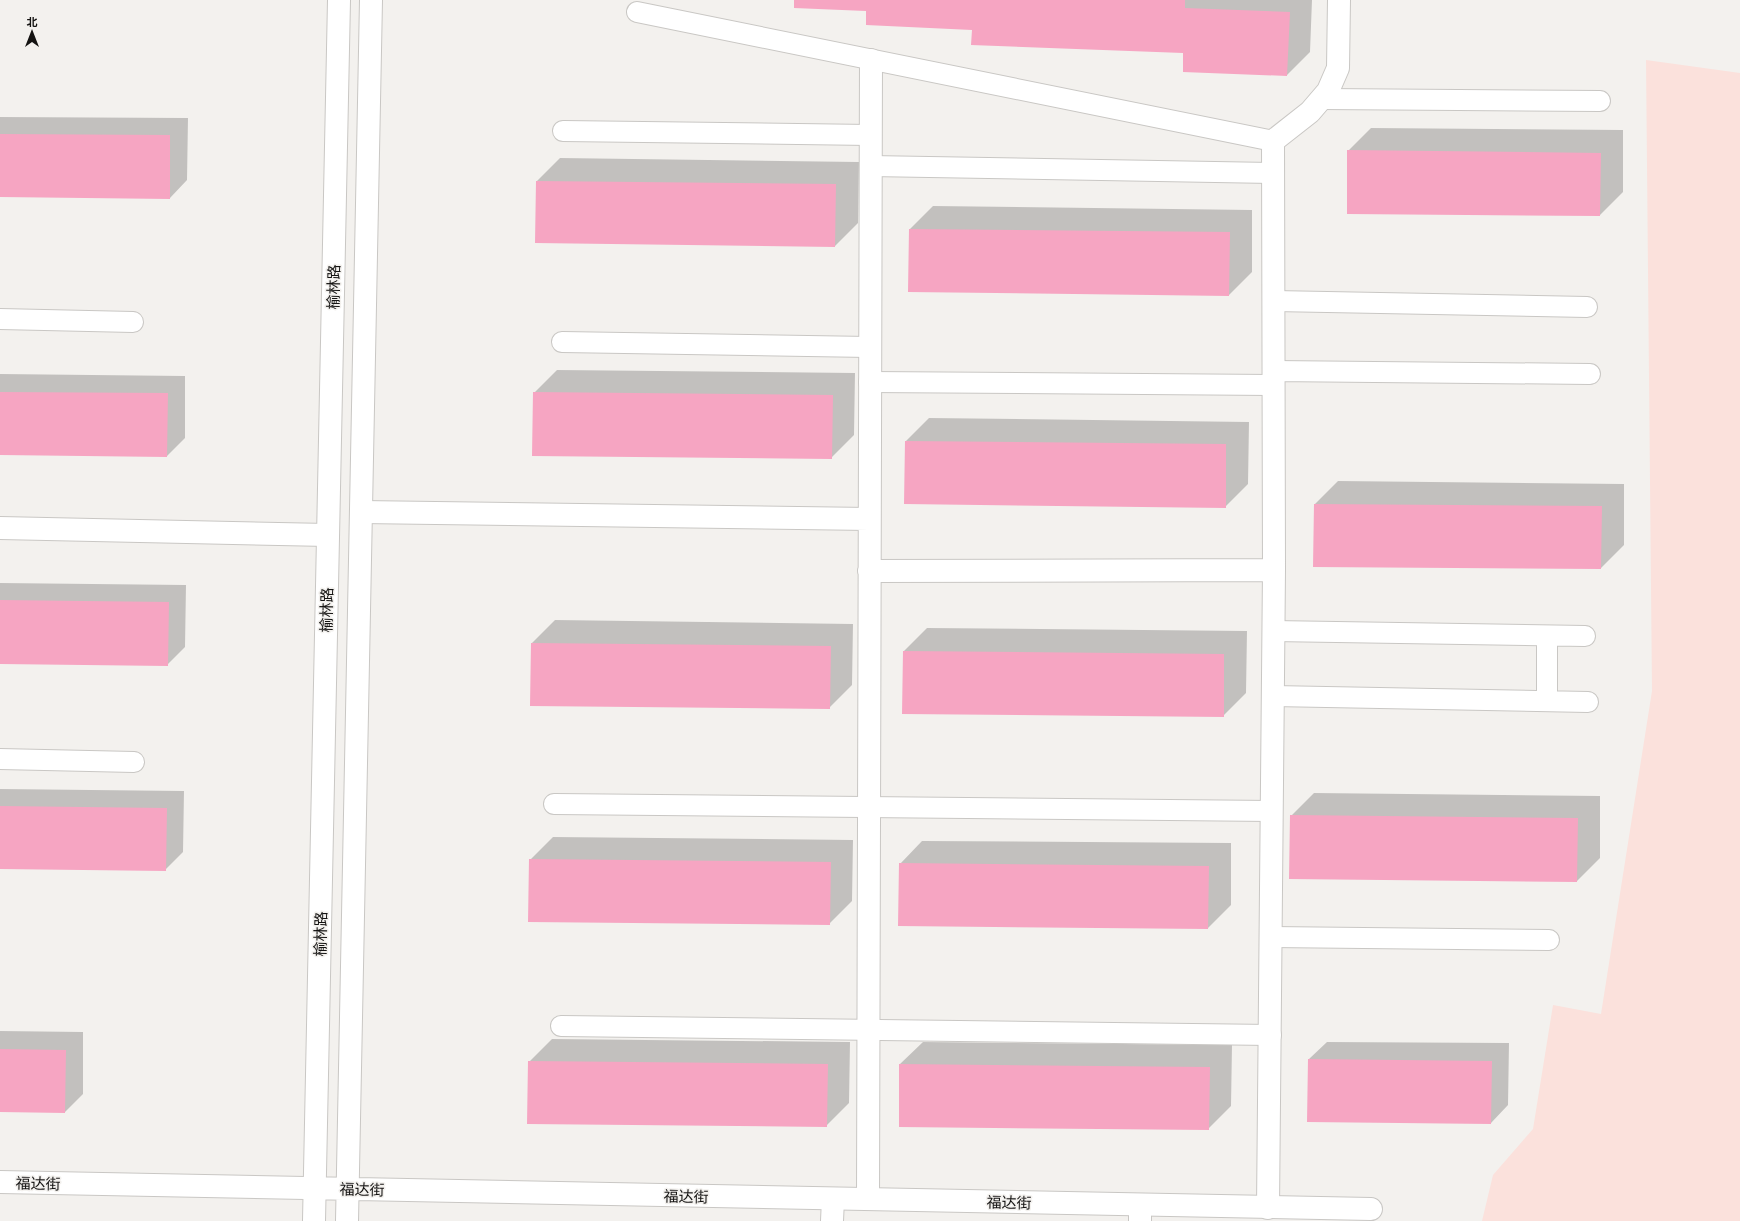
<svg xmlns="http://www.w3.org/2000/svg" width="1740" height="1221" viewBox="0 0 1740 1221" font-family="'Exo 2','Noto Sans SC',sans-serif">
<rect width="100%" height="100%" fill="#f3f1ee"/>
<!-- industrial -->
<path fill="#fbe1dc" d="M1646 60 1740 73V1221H1482L1493 1175 1533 1129 1553 1005 1601 1014 1652 691Z"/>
<!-- shadow -->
<path fill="#0003" d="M795 0H1312L1310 52 1287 75 1184 52 973 29 867 10Z
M0 117 188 118 187 180 170 198 0 196Z
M1371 128 1623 130V192L1600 215 1348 151Z
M560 158 859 162 858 223 835 246 537 181Z
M933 206 1252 210V272L1229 295 909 291 910 229Z
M557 370 855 373 854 435 831 458 534 393Z
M0 374 185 376V438L167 456 0 454Z
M929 418 1249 422 1248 484 1225 507 906 441Z
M1338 481 1624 484V545L1601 568 1315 504Z
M0 583 186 585 185 647 167 665 0 663Z
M555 620 853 624 852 685 829 708 532 643Z
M927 628 1247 631 1246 693 1223 716 903 713 904 651Z
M0 789 184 791 183 852 165 870 0 868Z
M1314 793 1600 796V858L1577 881 1291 816Z
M553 837 853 840 852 901 829 924 530 860Z
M922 841 1231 843V905L1208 928 900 864Z
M0 1031 83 1032V1094L65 1112 0 1111Z
M552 1039 850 1042 849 1103 826 1126 529 1062Z
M923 1042 1232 1045 1231 1106 1208 1129 900 1064Z
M1327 1042 1509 1043 1508 1105 1491 1123 1309 1059Z"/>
<!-- building -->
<path fill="#f6a5c2" d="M794 0H1185V8L1290 12 1287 76 1183 72V53L971 45 972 30 866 25V11L794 8Z
M0 134 170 135V199L0 197Z
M1347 150 1601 153 1600 216 1347 214Z
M536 181 836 184 835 247 535 243Z
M909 229 1230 232 1229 296 908 292Z
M0 392 168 393 167 457 0 455Z
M533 392 833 395 832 459 532 456Z
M905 441 1226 444V508L904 504Z
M1314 504 1602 506 1601 569 1313 567Z
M0 600 169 602 168 666 0 664Z
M531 643 831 646 830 709 530 706Z
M903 651 1224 654V717L902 714Z
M0 806 167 808 166 871 0 869Z
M1290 815 1578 818 1577 882 1289 879Z
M529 859 831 862 830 925 528 922Z
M899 863 1209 866 1208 929 898 926Z
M0 1049 66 1050 65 1113 0 1112Z
M1308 1059 1492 1061 1491 1124 1307 1122Z
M528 1061 828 1064 827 1127 527 1124Z
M899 1064 1210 1067 1209 1130 899 1127Z"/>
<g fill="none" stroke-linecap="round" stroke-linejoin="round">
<defs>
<path id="lane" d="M637 12 1273 141
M1322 99 1600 101
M563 131 870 135
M870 166 1273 173
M1274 301 1587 307
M0 319 133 322
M562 342 869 347
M1274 371 1590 374
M869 382 1274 385
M1273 631 1585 636
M1547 636V701
M1273 696 1588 702
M0 759 134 762
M554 804 1272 811
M1271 937 1549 940
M561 1026 1271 1035"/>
<path id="street" d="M361 512 869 519
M0 528 328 535
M869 571 1274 570
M868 1199 871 60
M1268 1208 1274 570 1273 141 1310 112 1328 91 1338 68 1339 0
M832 1221 833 1199
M1140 1221V1205"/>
<path id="secondary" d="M0 1182 1371 1209
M314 1221 339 0
M347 1221 371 0"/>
</defs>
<!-- lane casing -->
<use href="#lane" stroke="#c9c7c4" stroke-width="22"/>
<!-- street casing -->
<use href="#street" stroke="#c9c7c4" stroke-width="24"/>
<!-- secondary casing -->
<use href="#secondary" stroke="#c9c7c4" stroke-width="24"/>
<!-- lane -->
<use href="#lane" stroke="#fff" stroke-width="20"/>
<!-- street -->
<use href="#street" stroke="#fff" stroke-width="22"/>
<!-- secondary -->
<use href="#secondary" stroke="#fff" stroke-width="22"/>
</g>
<g text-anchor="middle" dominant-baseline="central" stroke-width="3" stroke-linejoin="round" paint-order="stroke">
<!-- street labels -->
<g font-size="15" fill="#141312" stroke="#f3f1ee">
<text transform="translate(333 287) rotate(-89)">榆林路</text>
<text transform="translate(326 610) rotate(-89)">榆林路</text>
<text transform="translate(320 934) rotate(-89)">榆林路</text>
<text transform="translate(38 1183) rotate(1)">福达街</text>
<text transform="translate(362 1189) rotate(1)">福达街</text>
<text transform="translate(686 1196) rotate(1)">福达街</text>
<text transform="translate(1009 1202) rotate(1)">福达街</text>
</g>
</g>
<!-- north arrow -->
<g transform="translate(32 32)" stroke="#f3f1ee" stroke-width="3" paint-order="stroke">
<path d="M0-3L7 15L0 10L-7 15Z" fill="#141312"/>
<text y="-6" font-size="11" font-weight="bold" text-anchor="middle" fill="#141312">北</text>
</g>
</svg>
